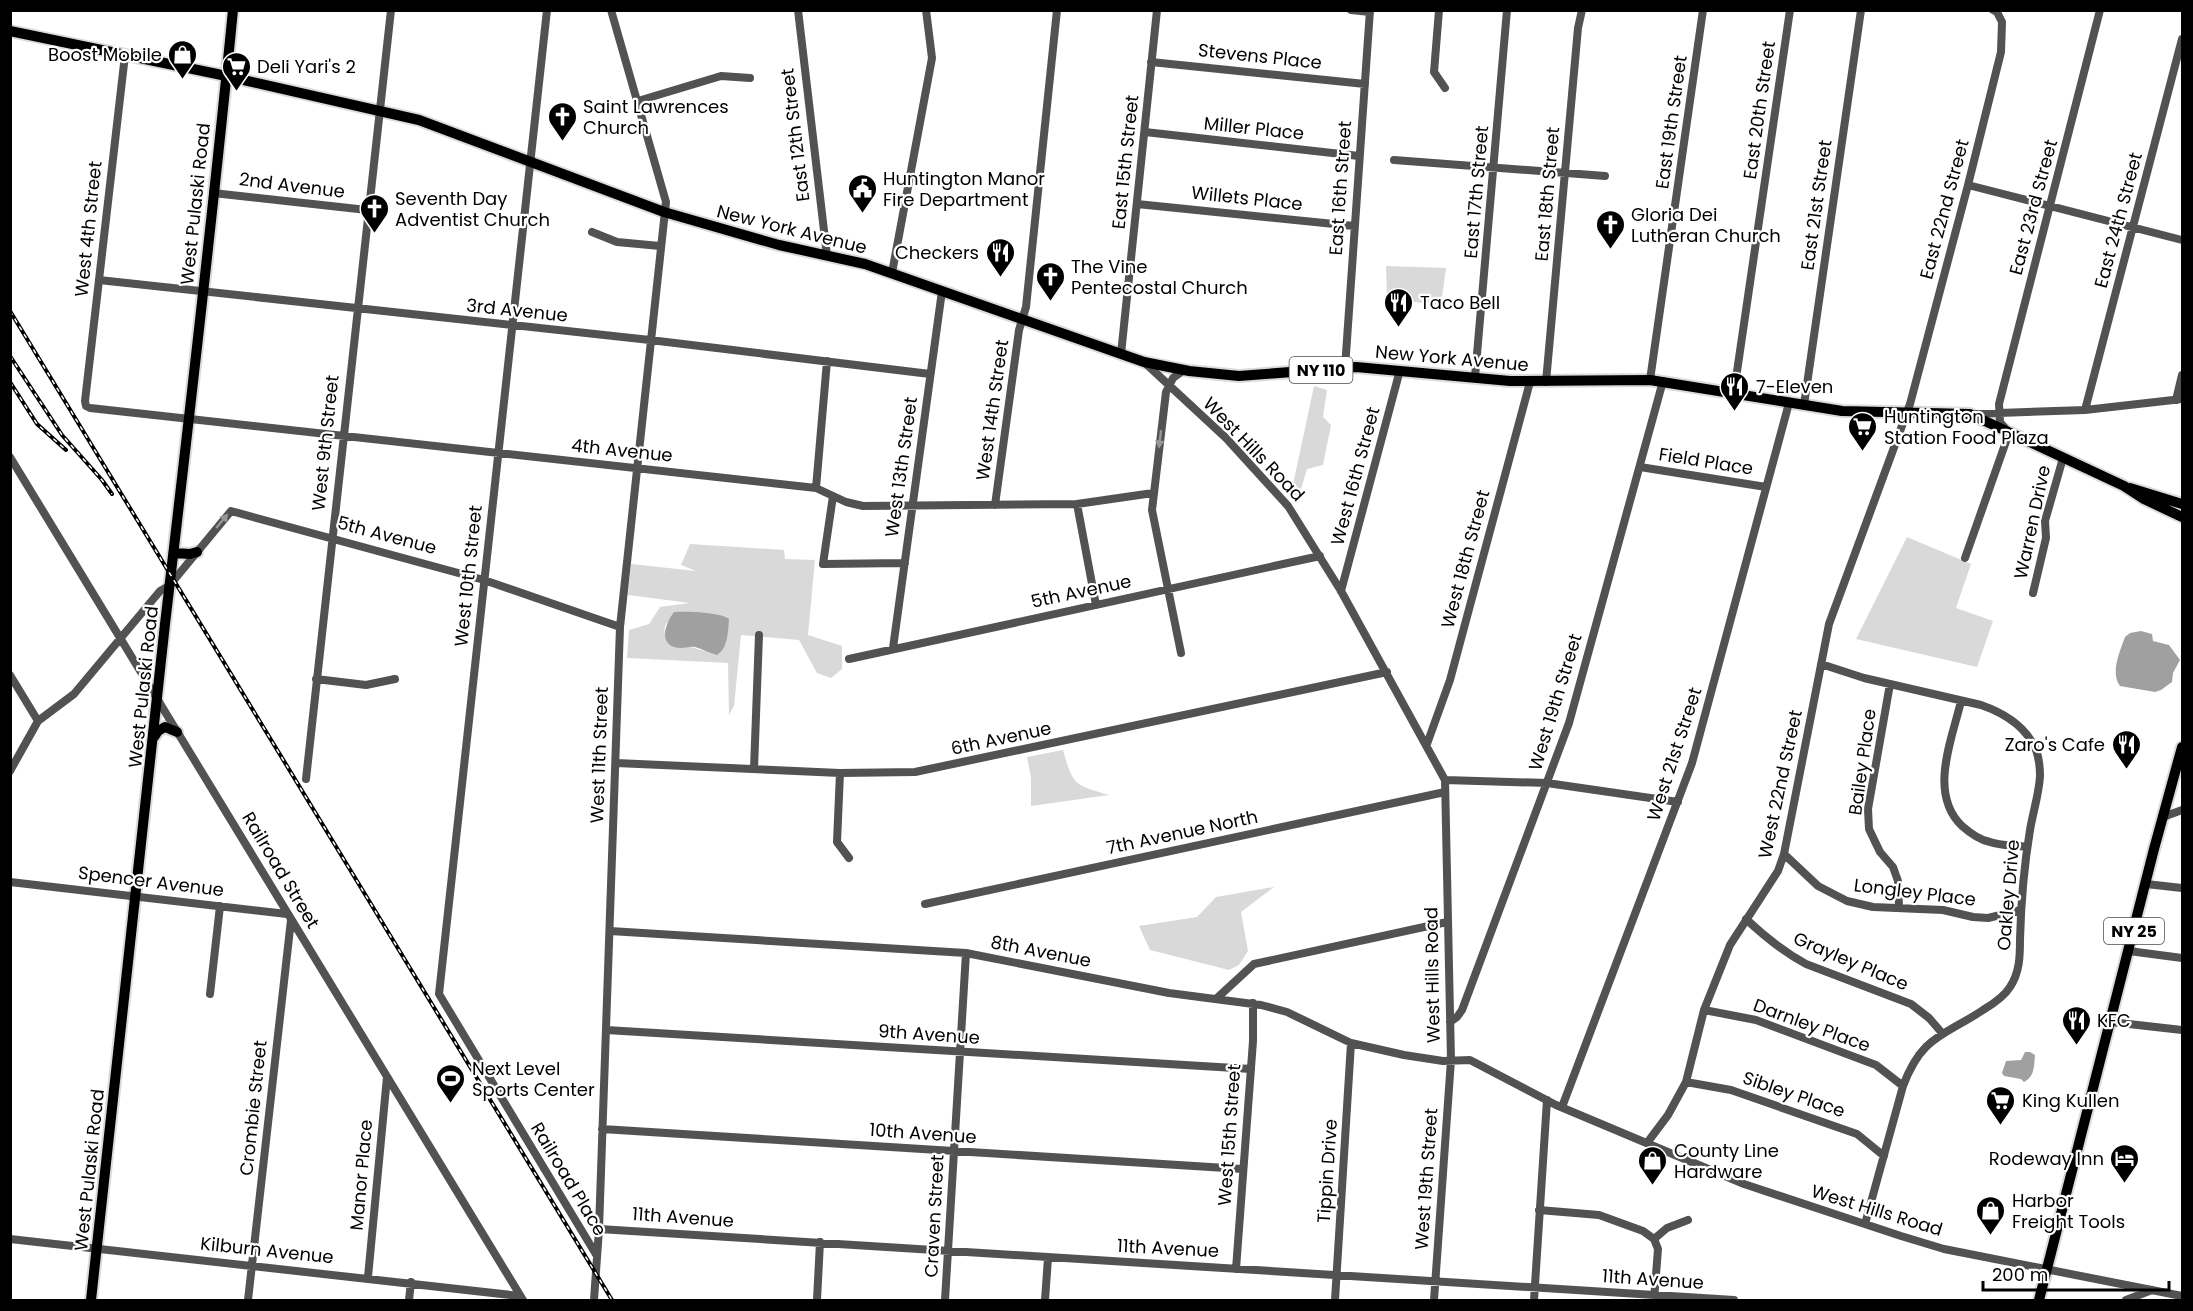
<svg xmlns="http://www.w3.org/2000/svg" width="2193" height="1311" viewBox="0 0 2193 1311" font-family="Poppins,sans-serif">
<rect width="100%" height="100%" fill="#fff"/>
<!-- green -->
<path fill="#d9d9d9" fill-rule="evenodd" d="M1386 266 1446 268 1441 305 1387 299Z
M1314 386 1327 390 1323 417 1331 425 1323 465 1307 469 1299 496 1291 494Z
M1907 537 1971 564 1956 608 1993 621 1977 667 1856 639Z
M690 544 784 550 785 559 815 560 808 635 842 646V669L831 678 817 673 799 640 741 635 734 706 729 715 728 663 627 658 629 630 649 624 660 607 690 603 628 595 631 564 696 571 681 565ZM697 612 717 614 705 651 666 640C665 632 662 627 669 621Z
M1063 750C1073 786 1075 785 1109 795L1031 806V778L1027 757Z
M1274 887 1241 912 1248 951 1239 965 1229 970 1150 950 1139 926 1197 917 1216 897Z"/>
<!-- water -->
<path fill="#a0a0a0" d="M674 612C686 611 721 612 729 619 728 632 728 648 717 655 710 653 702 649 695 647 690 646 685 648 680 648 657 646 665 624 674 612Z
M2141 631 2152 634 2153 641 2169 645 2180 660 2173 673 2172 682 2161 690 2155 692 2120 686C2110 673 2120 651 2125 637L2130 633Z
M2025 1052H2030L2035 1055C2034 1066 2035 1076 2024 1082L2021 1079 2004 1076 2002 1073 2006 1061 2021 1060Z"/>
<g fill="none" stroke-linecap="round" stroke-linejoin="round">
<defs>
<path id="major" d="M10 31 217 74 419 120 664 212 779 245 865 264 1144 362 1189 371 1239 376 1356 367 1510 381 1650 380 1842 411 1970 414 2124 486 2144 499 2182 517
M2130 488 2182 504
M174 553 190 554 197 552
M154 737 158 731 165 727 177 732
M91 1300 165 624C189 420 213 215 233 10
M2039 1300 2154 849 2182 747"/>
</defs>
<!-- major casing -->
<use href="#major" stroke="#dbdbdb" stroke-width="14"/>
<!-- minor -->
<path stroke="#525252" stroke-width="8" d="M547 10 439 994 597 1256
M798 10 827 256
M1351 10 1370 12
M1439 10 1434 72 1445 88
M125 55 85 401 86 406 90 408 816 488 846 502 863 506 1077 504 1153 493
M1151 62 1365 84
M638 101 721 76 750 78
M1145 132 1359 156
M1394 160 1605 176
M1968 185 2182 240
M213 193 367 210
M1137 204 1354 226
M592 232 617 242 660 246
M892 273 932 58 926 10
M99 280 650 340 930 374
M1121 354 1157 10
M1144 362 1226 438 1288 506 1341 591 1445 780 1451 1060 1434 1300
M1345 368 1370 10
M1475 377 1507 10
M1650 380 1703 10
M1546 382 1578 28 1582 10
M1734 392 1790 10
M2176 400 2182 375
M1804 405 1861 10
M2085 410 2182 39
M1970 414 2085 410 2182 399
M10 457 523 1300
M1640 467 1766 487
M816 488 827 361
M833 496 823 564 905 563
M1077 504 1096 605
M995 505 1019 330 1026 307 1057 10
M1965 558 2009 433 2000 422 1999 404 2100 10
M1341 591 1400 370
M2033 593 2046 538 2045 521 2063 458
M893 648 942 291
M1181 653 1152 510 1166 392 1173 378 1184 370
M849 659 1320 556
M1821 664 1864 678 1981 705C2004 713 2026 726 2036 750 2039 758 2040 767 2040 776 2039 794 2033 812 2030 830 2024 866 2021 902 2020 939 2020 955 2020 972 2010 987 2004 997 1993 1004 1983 1010 1942 1037 1922 1036 1903 1086L1865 1224
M10 675 38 721
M316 679 366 685 395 679
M1890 684 1868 809 1869 829 1880 852 1893 867 1898 881 1899 908
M1961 701C1952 740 1928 793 1962 826 1970 833 1979 840 1990 842 2001 846 2015 845 2027 847
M1427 744 1450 680 1530 382
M616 763 840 773 915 772 1387 672
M754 769 759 635
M10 771 38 721 74 694 160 591 169 586 231 511 484 580 620 627
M840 773 837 842 849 858
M306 779 391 10
M1445 780 1547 783 1678 802
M2163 817 2182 810
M1784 854 1818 886 1847 901 1873 907 1943 910 1973 917 1988 918 2021 910
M10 882 287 914
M2146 884 2182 888
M925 904 1445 792
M1746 919C1765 937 1784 952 1806 964L1911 1004 1929 1018 1942 1033
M610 931 966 953 1169 993 1261 1005 1287 1012 1351 1043 1404 1055 1443 1061 1470 1060 1556 1105 1744 1184 1901 1236 1944 1249 2182 1296
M2129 951 2182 958
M210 994 220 906
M1217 998 1254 964 1447 922
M1704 1010 1756 1020 1876 1065 1903 1086
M1450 1022 1457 1017 1462 1010 1569 723 1663 381
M2111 1022 2182 1030
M606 1030 1251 1069
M1686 1082 1731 1090 1857 1134 1884 1156
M1562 1107 1692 763 1789 403
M602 1129 1242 1169
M1647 1143 1668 1115 1686 1082 1704 1010 1730 945 1778 871 1784 854 1829 624 1910 404 1968 185 2001 52 2002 22 1997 12 1993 10
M1539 1210 1599 1215 1643 1231 1654 1239 1658 1249 1654 1300
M599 1229 1734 1300
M10 1239 520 1296
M1654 1239 1667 1228 1688 1220
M1236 1269 1253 1041V1003
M368 1277 387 1077
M248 1300 291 920
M409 1300 411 1282
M594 1300 599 1229 620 627 666 202 611 10
M817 1300 820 1242
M945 1300 966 953
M1045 1300 1048 1258
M1335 1300 1351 1043
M1534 1300 1547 1100
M2126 1300 2152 1290"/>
<!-- major -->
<use href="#major" stroke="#000" stroke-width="10"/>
<defs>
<path id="rail" d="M10 311 612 1300
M10 356 62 435 102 480 112 494
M10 382 37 424 66 450"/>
</defs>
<!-- rail casing -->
<use href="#rail" stroke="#000" stroke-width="4"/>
<!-- rail -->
<use href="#rail" stroke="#fff" stroke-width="1.5" stroke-dasharray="4.5" stroke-linecap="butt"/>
</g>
<!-- one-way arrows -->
<defs><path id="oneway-solid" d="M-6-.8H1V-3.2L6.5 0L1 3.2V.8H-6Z" transform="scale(1.5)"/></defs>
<g fill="#979797">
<use href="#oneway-solid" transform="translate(1160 439) rotate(97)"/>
<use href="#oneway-solid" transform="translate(222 521) rotate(-51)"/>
</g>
<!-- icons -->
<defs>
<symbol id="shop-pin" viewBox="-11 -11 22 30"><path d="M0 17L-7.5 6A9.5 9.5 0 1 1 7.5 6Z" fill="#000" stroke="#fff"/><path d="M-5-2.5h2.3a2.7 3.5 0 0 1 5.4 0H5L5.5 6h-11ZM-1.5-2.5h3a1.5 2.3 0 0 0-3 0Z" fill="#fff"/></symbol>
<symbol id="supermarket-pin" viewBox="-11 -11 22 30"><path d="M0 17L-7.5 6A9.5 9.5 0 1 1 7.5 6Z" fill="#000" stroke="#fff"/><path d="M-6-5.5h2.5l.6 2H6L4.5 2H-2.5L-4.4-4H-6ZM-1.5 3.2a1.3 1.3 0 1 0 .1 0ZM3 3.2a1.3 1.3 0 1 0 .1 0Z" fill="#fff"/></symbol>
<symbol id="church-pin" viewBox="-11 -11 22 30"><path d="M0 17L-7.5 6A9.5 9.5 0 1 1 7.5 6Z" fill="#000" stroke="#fff"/><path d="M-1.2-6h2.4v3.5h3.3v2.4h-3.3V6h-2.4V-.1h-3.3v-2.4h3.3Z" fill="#fff"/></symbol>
<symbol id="civic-pin" viewBox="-11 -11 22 30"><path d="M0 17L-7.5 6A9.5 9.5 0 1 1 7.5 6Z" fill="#000" stroke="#fff"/><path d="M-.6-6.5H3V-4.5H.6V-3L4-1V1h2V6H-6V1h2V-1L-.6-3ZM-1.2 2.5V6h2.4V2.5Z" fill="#fff"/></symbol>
<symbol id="restaurant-pin" viewBox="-11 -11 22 30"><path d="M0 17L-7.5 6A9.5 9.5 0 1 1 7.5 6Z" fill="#000" stroke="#fff"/><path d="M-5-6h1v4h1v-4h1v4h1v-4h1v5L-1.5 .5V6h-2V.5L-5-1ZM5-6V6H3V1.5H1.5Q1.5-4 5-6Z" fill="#fff"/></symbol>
<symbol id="stadium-pin" viewBox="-11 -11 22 30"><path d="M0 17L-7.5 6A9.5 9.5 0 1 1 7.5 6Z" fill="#000" stroke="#fff"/><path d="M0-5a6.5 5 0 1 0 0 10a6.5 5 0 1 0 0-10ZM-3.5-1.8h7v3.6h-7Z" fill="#fff"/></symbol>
<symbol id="hotel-pin" viewBox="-11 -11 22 30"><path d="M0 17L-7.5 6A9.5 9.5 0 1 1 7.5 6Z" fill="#000" stroke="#fff"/><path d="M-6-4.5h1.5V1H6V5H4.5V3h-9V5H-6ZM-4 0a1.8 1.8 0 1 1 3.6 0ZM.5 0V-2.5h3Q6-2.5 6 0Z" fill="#fff"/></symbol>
</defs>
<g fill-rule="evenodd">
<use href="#shop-pin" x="166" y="38" width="33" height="45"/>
<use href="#supermarket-pin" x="220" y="50" width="33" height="45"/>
<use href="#church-pin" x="546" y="100" width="33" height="45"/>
<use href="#civic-pin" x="846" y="172" width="33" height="45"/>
<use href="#church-pin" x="358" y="192" width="33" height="45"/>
<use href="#church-pin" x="1594" y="208" width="33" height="45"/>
<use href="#restaurant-pin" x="984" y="236" width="33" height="45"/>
<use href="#church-pin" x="1034" y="260" width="33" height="45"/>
<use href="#restaurant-pin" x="1382" y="286" width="33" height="45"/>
<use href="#restaurant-pin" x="1718" y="370" width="33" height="45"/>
<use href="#supermarket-pin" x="1846" y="410" width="33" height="45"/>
<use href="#restaurant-pin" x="2110" y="728" width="33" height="45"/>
<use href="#restaurant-pin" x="2060" y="1004" width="33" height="45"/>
<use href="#stadium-pin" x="434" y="1062" width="33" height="45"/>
<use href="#supermarket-pin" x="1984" y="1084" width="33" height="45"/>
<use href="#hotel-pin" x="2108" y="1142" width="33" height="45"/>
<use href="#shop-pin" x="1636" y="1144" width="33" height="45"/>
<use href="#shop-pin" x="1974" y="1194" width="33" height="45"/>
</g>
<g text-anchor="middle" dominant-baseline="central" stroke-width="4.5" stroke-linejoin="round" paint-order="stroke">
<!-- shield labels -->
<g fill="#fff" stroke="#4c4c4c" stroke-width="1.5">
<rect x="1289.5" y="357" width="63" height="26" rx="4.5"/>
<rect x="2104" y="918" width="60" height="26" rx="4.5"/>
</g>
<g font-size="16" font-weight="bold" fill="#000">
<text x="1321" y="370">NY 110</text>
<text x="2134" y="931">NY 25</text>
</g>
<!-- poi labels -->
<g font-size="18" fill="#000" stroke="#fff" text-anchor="start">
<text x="162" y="54" text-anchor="end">Boost Mobile</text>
<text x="257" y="66">Deli Yari's 2</text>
<text x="583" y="106">Saint Lawrences<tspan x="583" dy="21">Church</tspan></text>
<text x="883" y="178">Huntington Manor<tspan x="883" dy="21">Fire Department</tspan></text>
<text x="395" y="198">Seventh Day<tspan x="395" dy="21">Adventist Church</tspan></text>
<text x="1631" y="214">Gloria Dei<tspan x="1631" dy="21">Lutheran Church</tspan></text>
<text x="979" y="252" text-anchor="end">Checkers</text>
<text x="1071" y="266">The Vine<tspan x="1071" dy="21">Pentecostal Church</tspan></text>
<text x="1420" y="302">Taco Bell</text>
<text x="1756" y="386">7-Eleven</text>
<text x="1884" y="416">Huntington<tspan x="1884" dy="21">Station Food Plaza</tspan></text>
<text x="2105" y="744" text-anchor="end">Zaro's Cafe</text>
<text x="2097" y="1020">KFC</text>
<text x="472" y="1068">Next Level<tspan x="472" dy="21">Sports Center</tspan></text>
<text x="2022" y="1100">King Kullen</text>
<text x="1674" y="1150">County Line<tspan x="1674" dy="21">Hardware</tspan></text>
<text x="2104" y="1158" text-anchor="end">Rodeway Inn</text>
<text x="2012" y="1200">Harbor<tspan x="2012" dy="21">Freight Tools</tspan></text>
</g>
<!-- street labels -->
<g font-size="18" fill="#000" stroke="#fff">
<text transform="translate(1260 56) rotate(6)">Stevens Place</text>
<text transform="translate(1759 110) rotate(-82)">East 20th Street</text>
<text transform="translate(1671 122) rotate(-82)">East 19th Street</text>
<text transform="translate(1254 128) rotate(6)">Miller Place</text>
<text transform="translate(795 135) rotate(-97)">East 12th Street</text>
<text transform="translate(1125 162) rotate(-84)">East 15th Street</text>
<text transform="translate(292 185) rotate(7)">2nd Avenue</text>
<text transform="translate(1340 188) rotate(-86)">East 16th Street</text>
<text transform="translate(1476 192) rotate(-85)">East 17th Street</text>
<text transform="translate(1547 194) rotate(-85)">East 18th Street</text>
<text transform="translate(1247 198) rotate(6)">Willets Place</text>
<text transform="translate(195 204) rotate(-84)">West Pulaski Road</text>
<text transform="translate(1816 205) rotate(-82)">East 21st Street</text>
<text transform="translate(2033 207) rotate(-75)">East 23rd Street</text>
<text transform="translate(1944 209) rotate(-75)">East 22nd Street</text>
<text transform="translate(2118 220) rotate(-75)">East 24th Street</text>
<text transform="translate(88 229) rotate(-84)">West 4th Street</text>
<text transform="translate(792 229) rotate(14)">New York Avenue</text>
<text transform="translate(517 310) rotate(6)">3rd Avenue</text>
<text transform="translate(1452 358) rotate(5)">New York Avenue</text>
<text transform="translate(992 410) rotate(-82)">West 14th Street</text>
<text transform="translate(325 443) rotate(-84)">West 9th Street</text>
<text transform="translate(1254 449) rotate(46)">West Hills Road</text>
<text transform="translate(622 450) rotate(6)">4th Avenue</text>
<text transform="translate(1706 461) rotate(9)">Field Place</text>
<text transform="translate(901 467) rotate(-82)">West 13th Street</text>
<text transform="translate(1355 476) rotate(-75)">West 16th Street</text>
<text transform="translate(2032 522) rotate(-78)">Warren Drive</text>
<text transform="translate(387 535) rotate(15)">5th Avenue</text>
<text transform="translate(1465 559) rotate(-75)">West 18th Street</text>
<text transform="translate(468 576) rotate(-84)">West 10th Street</text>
<text transform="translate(1081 591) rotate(-12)">5th Avenue</text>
<text transform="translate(143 687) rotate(-84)">West Pulaski Road</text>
<text transform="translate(1555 702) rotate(-73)">West 19th Street</text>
<text transform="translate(1001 738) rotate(-12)">6th Avenue</text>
<text transform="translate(1674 754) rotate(-72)">West 21st Street</text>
<text transform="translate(599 755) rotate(-88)">West 11th Street</text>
<text transform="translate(1862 762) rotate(-82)">Bailey Place</text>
<text transform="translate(1780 784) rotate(-78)">West 22nd Street</text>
<text transform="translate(1182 832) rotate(-12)">7th Avenue North</text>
<text transform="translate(281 870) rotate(59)">Railroad Street</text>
<text transform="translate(151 881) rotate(7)">Spencer Avenue</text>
<text transform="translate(1915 892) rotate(7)">Longley Place</text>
<text transform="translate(2008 895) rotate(-85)">Oakley Drive</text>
<text transform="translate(1041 951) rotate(11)">8th Avenue</text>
<text transform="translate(1851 961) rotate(23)">Grayley Place</text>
<text transform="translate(1432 975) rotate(-91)">West Hills Road</text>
<text transform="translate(1812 1025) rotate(20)">Darnley Place</text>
<text transform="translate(929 1034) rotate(4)">9th Avenue</text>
<text transform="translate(1794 1094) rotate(19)">Sibley Place</text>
<text transform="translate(253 1108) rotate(-84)">Crombie Street</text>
<text transform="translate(923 1133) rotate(4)">10th Avenue</text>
<text transform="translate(1229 1135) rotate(-86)">West 15th Street</text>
<text transform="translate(89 1170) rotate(-84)">West Pulaski Road</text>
<text transform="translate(1327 1171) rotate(-86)">Tippin Drive</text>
<text transform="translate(361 1175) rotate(-85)">Manor Place</text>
<text transform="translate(569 1179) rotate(59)">Railroad Place</text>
<text transform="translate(1426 1179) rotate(-86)">West 19th Street</text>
<text transform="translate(1877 1210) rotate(17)">West Hills Road</text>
<text transform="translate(934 1216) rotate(-87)">Craven Street</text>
<text transform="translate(683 1217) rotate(4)">11th Avenue</text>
<text transform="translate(1168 1248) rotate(3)">11th Avenue</text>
<text transform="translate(267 1250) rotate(6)">Kilburn Avenue</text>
<text transform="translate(1653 1279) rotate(4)">11th Avenue</text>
</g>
</g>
<!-- border -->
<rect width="2193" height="1311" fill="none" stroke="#000000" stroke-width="24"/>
<!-- scale -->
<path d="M1983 1281v9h186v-9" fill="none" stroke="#000000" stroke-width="3"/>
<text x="1992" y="1281" font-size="18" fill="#000000" stroke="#ffffff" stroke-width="4.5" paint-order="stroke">200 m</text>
</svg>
